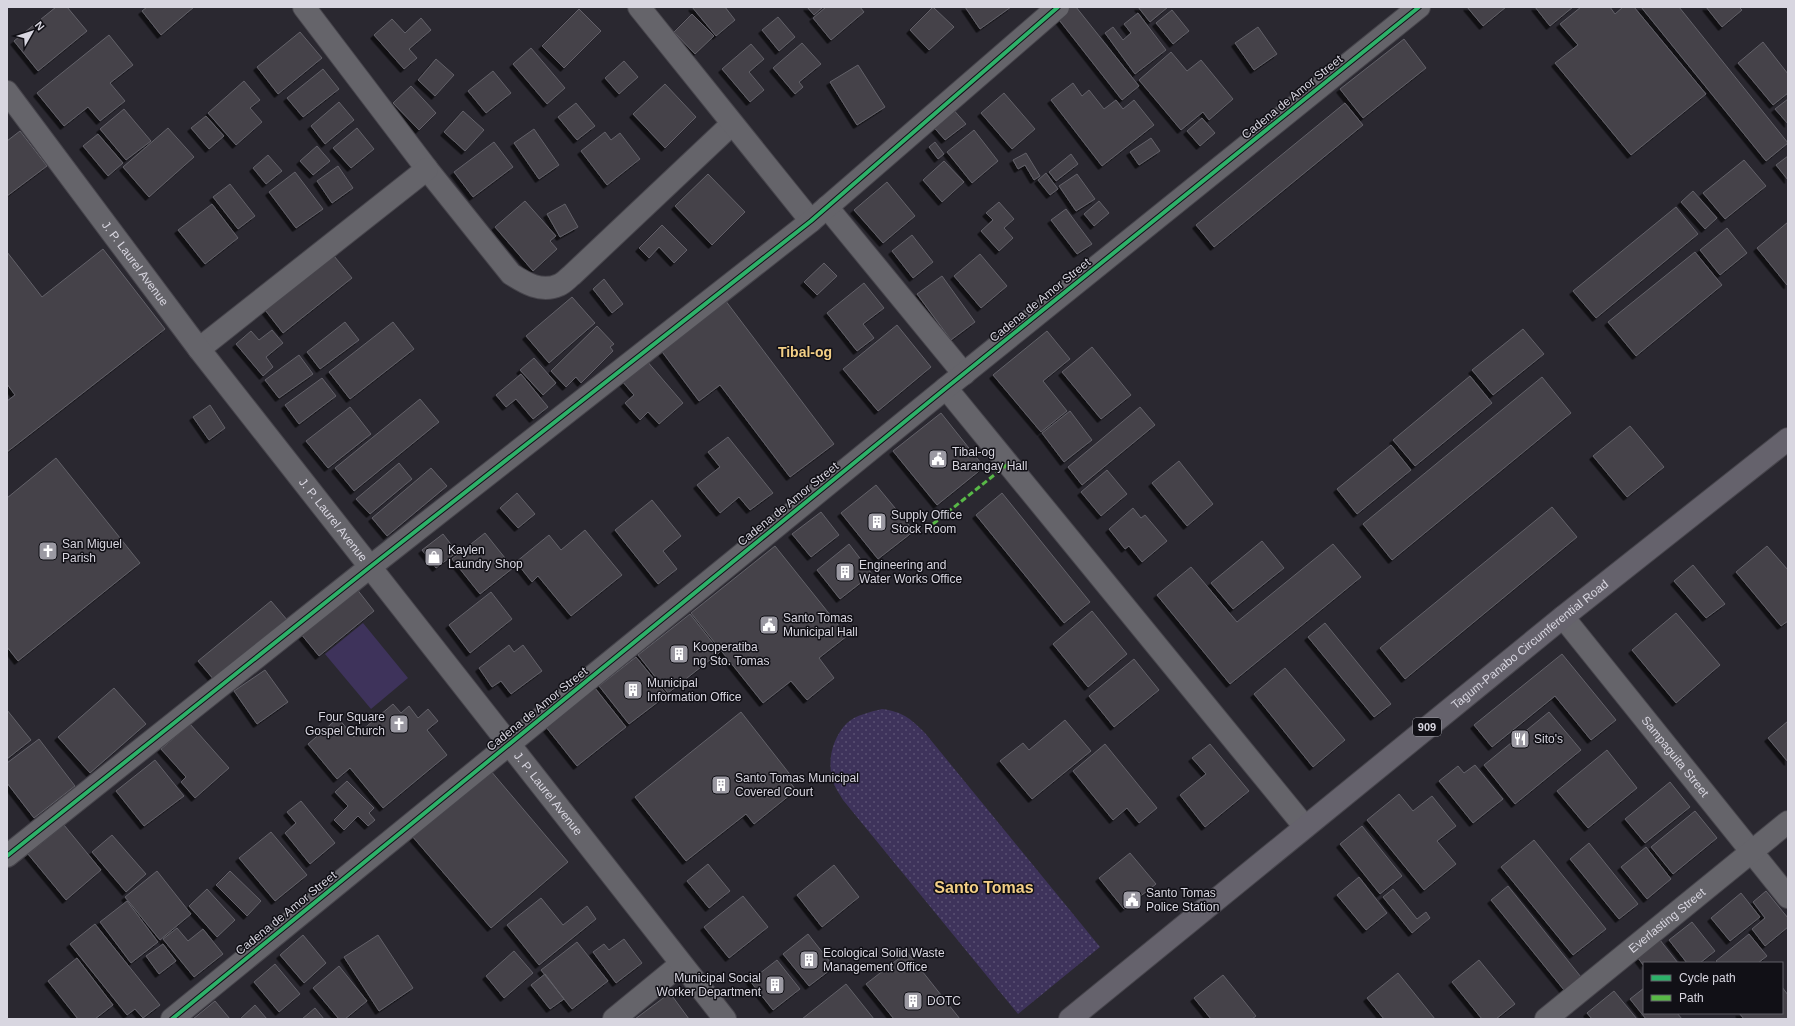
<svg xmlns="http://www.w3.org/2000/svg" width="1795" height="1026" viewBox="0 0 1795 1026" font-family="Arial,sans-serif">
<defs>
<pattern id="park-dots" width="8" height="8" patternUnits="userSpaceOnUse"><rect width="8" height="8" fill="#3e335b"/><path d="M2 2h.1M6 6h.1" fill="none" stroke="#595072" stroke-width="1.8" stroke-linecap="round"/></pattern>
<filter id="shadow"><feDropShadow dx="-3.5" dy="3.5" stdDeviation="0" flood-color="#0009"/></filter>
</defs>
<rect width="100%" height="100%" fill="#2a2830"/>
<!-- park -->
<path fill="url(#park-dots)" d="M882 709C903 712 910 718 925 733L1100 947 1018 1014 843 800C840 795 836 789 834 784 826 763 832 738 847 723 856 715 870 712 882 709Z"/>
<!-- pitch -->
<path fill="#3e335b" d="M363 623 408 678 371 709 325 654Z"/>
<!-- building -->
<path fill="#444349" stroke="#636169" filter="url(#shadow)" d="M56 7H67L87 31 38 71 14 41Z
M147 7H194L161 35 142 11Z
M692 7H725L735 20 716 36Z
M807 7H823L814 15Z
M826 7H860L864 12 831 40 813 18Z
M933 7 954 27 929 50 910 30Z
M965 7H1011L980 29Z
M1068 7H1076L1139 86 1122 100 1056 16Z
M1138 7H1168L1150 22Z
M1467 7H1506L1483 26Z
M1535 7H1573L1550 26Z
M1581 7H1610L1615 14 1623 7H1634L1706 94 1631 155 1555 63 1578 45 1560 24Z
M1641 7H1679L1788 143 1766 161Z
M1706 7H1739L1742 10 1722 27Z
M579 9 601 31 564 68 542 46Z
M1172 10 1189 31 1173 44 1156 23Z
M1138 13 1166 50 1135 74 1105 33 1113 27 1123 40 1131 33 1124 24Z
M692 14 714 36 695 54 674 32Z
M778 17 795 37 779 51 762 30Z
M421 18 431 30 409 49 417 58 404 69 374 35 392 19 405 33Z
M1258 27 1277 54 1254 70 1235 43Z
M300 32 322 58 278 94 257 67Z
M109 35 133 65 110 83 125 101 100 121 88 107 64 126 37 93Z
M1404 39 1426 68 1363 118 1340 89Z
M1763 42 1788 74V93L1773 105 1738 63Z
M802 43 821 64 799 82 803 87 795 94 773 68Z
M751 44 764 59 749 72 764 90 750 102 722 69Z
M531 48 565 88 547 104 513 64Z
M1171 52 1187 71 1201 60 1233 99 1209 120 1203 112 1181 130 1139 80Z
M436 59 454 75 435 96 418 80Z
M624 61 638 77 619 94 605 78Z
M858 65 885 107 857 125 830 82Z
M323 69 339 89 303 117 287 98Z
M493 71 511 93 486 113 468 91Z
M244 81 260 100 250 108 262 122 236 145 208 113Z
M1073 83 1082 96 1089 90 1104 109 1116 100 1123 109 1134 100 1154 125 1102 166 1051 100Z
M665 84 696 117 665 148 633 114Z
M411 86 436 113 419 130 393 103Z
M1004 93 1035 129 1012 149 981 113Z
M1788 99V124L1775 109Z
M339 102 354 120 325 144 311 126Z
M576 103 595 126 577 140 558 117Z
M1345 103 1363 125 1214 247 1196 225Z
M951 107 966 124 945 140 931 124Z
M124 109 151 141 126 160 100 129Z
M463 111 484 130 465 151 444 132Z
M206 116 224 136 209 149 191 128Z
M1202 118 1215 133 1200 146 1187 131Z
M168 128 194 157 149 197 123 167Z
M357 128 374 149 351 168 333 148Z
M534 129 559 165 539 179 514 143Z
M974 130 998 161 972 183 947 152Z
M20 131 47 166 7 196V141Z
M605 132 611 140 620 133 640 159 607 185 581 151Z
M98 134 123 163 108 176 83 146Z
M1151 138 1160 151 1139 165 1130 152Z
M494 142 513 167 473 197 454 172Z
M935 142 944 154 938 159 929 147Z
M317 146 330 161 313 175 300 161Z
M1026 153 1040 176 1034 180 1025 165 1018 169 1013 160Z
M1071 154 1078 164 1056 181 1049 172Z
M268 155 282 171 266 184 253 168Z
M1788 156V180L1776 165Z
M1744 160 1766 186 1725 219 1703 193Z
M944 161 964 182 942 202 923 180Z
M338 166 353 188 332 203 317 181Z
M295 172 323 209 296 228 269 192Z
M1046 173 1058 189 1050 195 1038 180Z
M708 174 745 212 712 245 675 206Z
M1077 174 1095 199 1076 211 1059 186Z
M887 182 915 216 883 243 854 210Z
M230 184 255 216 238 229 213 197Z
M1693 191 1717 218 1705 229 1681 202Z
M525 201 556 236 550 241 557 249 533 271 495 227Z
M1099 201 1109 213 1094 226 1084 214Z
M999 202 1014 219 1004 228 1013 238 999 251 981 231 993 220 986 213Z
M212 204 238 238 205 264 178 230Z
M565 204 578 227 560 237 547 214Z
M1676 207 1698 234 1596 318 1573 291Z
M1066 209 1092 244 1077 254 1051 220Z
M1788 222V285H1787L1757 248Z
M662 225 687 250 674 263 659 247 649 258 639 248Z
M1727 228 1747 253 1720 275 1700 250Z
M912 235 933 262 913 278 892 251Z
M103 249 165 329 7 452V401L15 395 7 384V252L42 297Z
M330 251 352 278 283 333 262 306Z
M1695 252 1722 285 1636 356 1608 322Z
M980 254 1007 286 981 308 954 276Z
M824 263 837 276 817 295 804 282Z
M942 276 975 322 951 340 917 294Z
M604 279 623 304 612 313 593 289Z
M864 283 884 308 863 324 874 338 857 351 827 313Z
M572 297 595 323 549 363 526 336Z
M725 300 834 444 790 477 720 385 699 401 660 349Z
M345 322 359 340 320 369 307 352Z
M393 322 414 349 350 399 329 372Z
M897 325 931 367 878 411 843 369Z
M597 326 614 344 610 347 613 351 581 383 576 377 566 387 551 371Z
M1523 329 1544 354 1493 395 1472 370Z
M272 330 283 343 266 357 273 367 263 376 236 344 251 331 259 340Z
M1047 331 1070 359 1043 381 1067 411 1041 432 993 375Z
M1092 347 1131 395 1101 419 1062 372Z
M299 355 313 374 279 398 265 380Z
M534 358 556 383 543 395 520 370Z
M646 360 683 403 659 424 648 412 640 420 625 403 634 395 622 381Z
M521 374 548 407 533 419 516 399 506 407 496 395Z
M1470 376 1492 403 1415 466 1393 440Z
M1542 377 1571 413 1392 560 1363 524Z
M322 378 336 396 299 424 285 405Z
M420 399 439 422 354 491 335 468Z
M210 405 225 428 209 440 193 417Z
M350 407 371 434 328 468 306 441Z
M1140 407 1155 425 1082 485 1068 467Z
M1070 411 1092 440 1064 462 1042 433Z
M941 413 984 467 937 505 893 451Z
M1630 426 1664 467 1627 497 1593 456Z
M728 437 773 493 750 510 739 497 720 513 697 485 720 467 708 452Z
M1391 445 1411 470 1357 514 1337 489Z
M56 458 140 563 18 661 7 647V498Z
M1179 461 1213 504 1187 526 1152 483Z
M399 463 412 479 370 514 356 499Z
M431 468 447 486 387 536 372 518Z
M1107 470 1127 494 1101 516 1081 492Z
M876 485 914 531 878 559 841 513Z
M517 493 535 514 518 528 500 508Z
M1002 493 1090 602 1064 623 976 515Z
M652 500 681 536 663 551 677 569 658 584 615 530Z
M1552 507 1577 537 1405 679 1380 648Z
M1133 508 1141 518 1145 515 1167 541 1142 562 1129 546 1125 549 1109 529Z
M821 512 839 535 811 557 792 534Z
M585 530 622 575 571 616 538 576 532 582 516 562 549 535 561 550Z
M485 533 513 568 480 594 452 559Z
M443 534 457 552 436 568 422 550Z
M1262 541 1284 568 1233 609 1211 583Z
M849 544 872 574 840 599 817 570Z
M1333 544 1361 577 1230 684 1157 595 1191 567 1237 622Z
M775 546 847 636 819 658 834 678 807 700 791 681 763 703 691 613Z
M1767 546 1788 570V621L1781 626 1736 572Z
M1693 565 1725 604 1706 618 1674 581Z
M356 588 374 611 319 656 301 634Z
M491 592 512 619 470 653 449 625Z
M271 601 288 621 215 681 198 661Z
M1092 611 1127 654 1088 687 1053 644Z
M1676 613 1720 665 1676 703 1632 650Z
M690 614 720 652 668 693 638 655Z
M1325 623 1391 704 1374 717 1308 637Z
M509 645 514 652 523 645 542 671 511 694 501 681 492 687 479 668Z
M1562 654 1616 720 1591 740 1555 696 1492 747 1474 725Z
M636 657 667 695 629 724 599 686Z
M1134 659 1159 690 1114 727 1089 696Z
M1285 668 1345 740 1313 767 1254 694Z
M265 670 288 702 257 724 234 691Z
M114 688 146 724 90 773 58 737Z
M595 688 626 727 577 766 546 727Z
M393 704 401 713 409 706 418 718 428 709 438 721 427 730 447 755 383 808 350 768 337 779 308 744 338 718 354 737Z
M7 710 31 740 7 759Z
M741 712 792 777 788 780 796 790 754 824 746 814 686 861 635 797Z
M1549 712 1581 750 1515 804 1484 765Z
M1065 720 1091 751 1032 799 1000 761 1023 743 1029 750Z
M1788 721V762L1768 738Z
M190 724 229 768 195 798 181 782 186 777 161 749Z
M39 739 75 786 34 818 7 783V763Z
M1105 744 1157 808 1139 823 1127 808 1113 820 1073 771Z
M1210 744 1249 791 1205 827 1180 795 1206 774 1192 758Z
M1607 750 1637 788 1588 828 1557 791Z
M155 760 184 796 144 826 116 791Z
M1475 765 1503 799 1473 823 1439 781 1458 766 1464 773Z
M490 770 568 862 491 928 412 836Z
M347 781 374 808 369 813 375 820 368 826 358 816 344 830 334 820 348 806 335 792Z
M1670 782 1690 807 1645 843 1625 819Z
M1399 794 1413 811 1432 796 1456 826 1437 841 1456 864 1424 890 1367 820Z
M301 801 335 843 310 864 285 833 296 823 287 812Z
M1695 811 1717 838 1673 874 1651 847Z
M64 825 101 870 66 900 28 854Z
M1362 826 1402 876 1380 894 1340 844Z
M271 832 307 875 275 901 239 858Z
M112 835 146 874 126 892 92 852Z
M1534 840 1606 929 1573 955 1501 867Z
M1589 843 1638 904 1619 919 1570 859Z
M1646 847 1671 879 1647 899 1621 867Z
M1130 853 1156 884 1124 909 1099 878Z
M708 864 730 891 709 908 687 881Z
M834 865 859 897 822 927 797 895Z
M157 871 191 914 160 940 125 897Z
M230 871 261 901 247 916 216 885Z
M1359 877 1387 913 1366 930 1337 895Z
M1508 886 1581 977 1564 990 1491 900Z
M207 889 235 920 217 937 189 906Z
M1393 889 1417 919 1426 912 1430 918 1412 933 1383 897Z
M1766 891 1788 918V927L1765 946 1752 929 1765 918 1753 902Z
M1741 893 1760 917 1730 941 1711 918Z
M743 896 768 927 729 958 704 927Z
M541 898 563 925 587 906 596 919 539 965 507 925Z
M127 901 158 942 131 963 100 922Z
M1692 922 1715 951 1700 963H1687L1669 940Z
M95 924 160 1005 143 1018 135 1009 127 1015 70 944Z
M177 928 188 941 203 929 223 954 194 977 163 939Z
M808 934 834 967 809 986 783 954Z
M1749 934 1767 956 1758 963H1718L1716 961Z
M303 935 326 963 304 983 280 955Z
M378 935 413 988 379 1011 344 957Z
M624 939 642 963 616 983 593 952 604 944 609 950Z
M1660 940 1678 963H1644V966L1638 958Z
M577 942 608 981 572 1009 541 970Z
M163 944 176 961 159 974 146 956Z
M514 951 533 973 504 998 486 976Z
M907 952 960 1019H894L866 984Z
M77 958 113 1005 95 1019H78L48 981Z
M777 960 800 989 773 1010 750 981Z
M1479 960 1515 1004 1496 1019H1482L1452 982Z
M275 964 300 994 279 1012 254 982Z
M339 966 367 1001 345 1019H339L313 988Z
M1398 973 1435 1019H1384L1367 998Z
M545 974 564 999 550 1009 531 985Z
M1223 975 1256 1016 1252 1019H1211L1194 998Z
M846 984 874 1019H802Z
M1782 987 1788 995V1019H1744L1739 1013H1782Z
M1644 988V1013H1677L1682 1019H1646L1630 999Z
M1614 991 1637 1019H1592L1587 1013Z
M670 993 689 1019H635Z
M215 1001 230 1019H193Z
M255 1005 267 1019H240Z
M315 1008 324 1019H302Z"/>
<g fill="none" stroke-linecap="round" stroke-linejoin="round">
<defs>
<g id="street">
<path d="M304 7 427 169 511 274C525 283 541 293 559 285 564 283 568 278 572 275L732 124"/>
<path d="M639 7 811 221"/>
<path d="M827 207 964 374"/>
<path d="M199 349 427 169"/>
<path d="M946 388 1305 827"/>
<path id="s1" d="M1563 617 1788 897"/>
<path d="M7 856 370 567 811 221 1058 7"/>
<path d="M172 1019 946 388 1419 7"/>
<path d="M614 1019 681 964"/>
<path id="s2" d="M1546 1019 1788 822"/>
</g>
<g id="secondary">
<path id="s3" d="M7 92 199 349 725 1019"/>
</g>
<g id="primary">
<path id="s4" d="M1070 1019 1563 617 1788 439"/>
</g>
</defs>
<!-- street casing -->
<use href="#street" stroke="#47454c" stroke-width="24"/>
<!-- secondary casing -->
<use href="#secondary" stroke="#47454c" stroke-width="24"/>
<!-- primary casing -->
<use href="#primary" stroke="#47454c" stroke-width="24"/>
<!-- street -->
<use href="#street" stroke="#65646a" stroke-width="22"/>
<!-- secondary -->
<use href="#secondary" stroke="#65646a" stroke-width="22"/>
<!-- primary -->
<use href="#primary" stroke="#65626c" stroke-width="22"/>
<!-- quiet -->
<path stroke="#58b947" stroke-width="3" stroke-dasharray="6 3" stroke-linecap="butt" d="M933 524 1008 464"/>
<defs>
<path id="cycleway" d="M7 856 370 567 811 221 1058 7
M172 1019 946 388 1419 7"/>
</defs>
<!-- cycleway casing -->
<use href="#cycleway" stroke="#111016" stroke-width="6"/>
<!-- cycleway -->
<use href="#cycleway" stroke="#2db169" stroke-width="4"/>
</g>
<!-- icons -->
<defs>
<symbol id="civic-square" viewBox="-11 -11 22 22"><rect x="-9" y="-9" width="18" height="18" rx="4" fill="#9b99a2" stroke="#111016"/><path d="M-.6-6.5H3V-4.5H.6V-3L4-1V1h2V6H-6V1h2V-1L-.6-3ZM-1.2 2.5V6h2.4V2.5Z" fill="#fff"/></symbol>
<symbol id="building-square" viewBox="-11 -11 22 22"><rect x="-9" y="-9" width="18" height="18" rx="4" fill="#9b99a2" stroke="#111016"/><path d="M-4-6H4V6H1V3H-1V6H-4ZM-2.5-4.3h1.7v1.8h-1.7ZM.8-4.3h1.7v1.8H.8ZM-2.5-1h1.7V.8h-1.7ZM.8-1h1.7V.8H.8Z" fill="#fff"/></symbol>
<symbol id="church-square" viewBox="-11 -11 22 22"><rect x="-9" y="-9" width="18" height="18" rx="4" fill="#9b99a2" stroke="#111016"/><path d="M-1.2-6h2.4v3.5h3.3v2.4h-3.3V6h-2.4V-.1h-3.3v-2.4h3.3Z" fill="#fff"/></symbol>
<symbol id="shop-square" viewBox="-11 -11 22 22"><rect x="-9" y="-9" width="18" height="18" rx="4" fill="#9b99a2" stroke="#111016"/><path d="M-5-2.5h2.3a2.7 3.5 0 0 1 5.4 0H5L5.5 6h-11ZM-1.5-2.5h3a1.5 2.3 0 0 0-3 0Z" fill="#fff"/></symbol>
<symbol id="restaurant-square" viewBox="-11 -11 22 22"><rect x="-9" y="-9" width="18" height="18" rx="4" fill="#9b99a2" stroke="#111016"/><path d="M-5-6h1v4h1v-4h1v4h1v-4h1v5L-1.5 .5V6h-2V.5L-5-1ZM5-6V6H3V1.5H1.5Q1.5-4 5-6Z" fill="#fff"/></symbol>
</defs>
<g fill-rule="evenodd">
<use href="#civic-square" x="927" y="448" width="22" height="22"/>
<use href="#building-square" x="866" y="511" width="22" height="22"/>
<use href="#church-square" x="37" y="540" width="22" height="22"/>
<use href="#shop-square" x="423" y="546" width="22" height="22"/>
<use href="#building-square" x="834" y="561" width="22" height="22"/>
<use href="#civic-square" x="758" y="614" width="22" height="22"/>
<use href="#building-square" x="668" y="643" width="22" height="22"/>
<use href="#building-square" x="622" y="679" width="22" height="22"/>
<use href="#church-square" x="388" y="713" width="22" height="22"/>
<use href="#restaurant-square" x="1509" y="728" width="22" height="22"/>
<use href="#building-square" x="710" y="774" width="22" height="22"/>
<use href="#civic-square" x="1121" y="889" width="22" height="22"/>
<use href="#building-square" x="798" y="949" width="22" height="22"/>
<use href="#building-square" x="764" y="974" width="22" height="22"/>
<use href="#building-square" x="902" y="990" width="22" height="22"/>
</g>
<g text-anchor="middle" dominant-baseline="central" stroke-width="3" stroke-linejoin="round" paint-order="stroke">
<!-- shield labels -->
<rect fill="#111016" stroke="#9c9ba3" stroke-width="1" x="1413" y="718" width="28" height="18" rx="3"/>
<g font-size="11" font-weight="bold" fill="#d8d6e0">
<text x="1427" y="727">909</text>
</g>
<!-- street labels -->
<g font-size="12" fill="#d8d6e0" stroke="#111016">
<text transform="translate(1292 97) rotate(-39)">Cadena de Amor Street</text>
<text stroke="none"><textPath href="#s3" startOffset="214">J. P. Laurel Avenue</textPath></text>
<text transform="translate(1040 300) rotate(-39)">Cadena de Amor Street</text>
<text transform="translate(788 504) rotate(-39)">Cadena de Amor Street</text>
<text stroke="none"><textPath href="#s3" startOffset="538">J. P. Laurel Avenue</textPath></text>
<text stroke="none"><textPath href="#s4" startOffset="593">Tagum-Panabo Circumferential Road</textPath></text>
<text transform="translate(537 709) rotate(-39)">Cadena de Amor Street</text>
<text stroke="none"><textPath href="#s1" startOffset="179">Sampaguita Street</textPath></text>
<text stroke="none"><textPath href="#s3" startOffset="886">J. P. Laurel Avenue</textPath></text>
<text transform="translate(286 913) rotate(-39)">Cadena de Amor Street</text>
<text stroke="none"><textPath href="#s2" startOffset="156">Everlasting Street</textPath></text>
</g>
<!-- poi labels -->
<g font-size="12" fill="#d8d6e0" stroke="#111016" text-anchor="start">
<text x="952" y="452">Tibal-og<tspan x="952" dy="14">Barangay Hall</tspan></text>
<text x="891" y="515">Supply Office<tspan x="891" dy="14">Stock Room</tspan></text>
<text x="62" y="544">San Miguel<tspan x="62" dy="14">Parish</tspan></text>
<text x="448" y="550">Kaylen<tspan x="448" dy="14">Laundry Shop</tspan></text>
<text x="859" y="565">Engineering and<tspan x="859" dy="14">Water Works Office</tspan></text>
<text x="783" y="618">Santo Tomas<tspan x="783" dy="14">Municipal Hall</tspan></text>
<text x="693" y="647">Kooperatiba<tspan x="693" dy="14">ng Sto. Tomas</tspan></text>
<text x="647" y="683">Municipal<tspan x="647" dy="14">Information Office</tspan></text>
<text x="385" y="717" text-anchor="end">Four Square<tspan x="385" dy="14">Gospel Church</tspan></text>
<text x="1534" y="739">Sito's</text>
<text x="735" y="778">Santo Tomas Municipal<tspan x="735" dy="14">Covered Court</tspan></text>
<text x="1146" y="893">Santo Tomas<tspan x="1146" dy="14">Police Station</tspan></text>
<text x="823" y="953">Ecological Solid Waste<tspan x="823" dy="14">Management Office</tspan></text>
<text x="761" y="978" text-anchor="end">Municipal Social<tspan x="761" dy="14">Worker Department</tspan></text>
<text x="927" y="1001">DOTC</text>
</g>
<!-- quarter labels -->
<g font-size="14" font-weight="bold" fill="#f3cf86" stroke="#111016">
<text x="805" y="352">Tibal-og</text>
</g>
<!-- district labels -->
<g font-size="16" font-weight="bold" fill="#f3cf86" stroke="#111016">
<text x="984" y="887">Santo Tomas</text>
</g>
</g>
<!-- border -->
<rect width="1795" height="1026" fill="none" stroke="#d8d6e0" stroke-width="16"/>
<!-- legend -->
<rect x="1643" y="962" width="140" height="52" fill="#111016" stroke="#615f67"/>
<rect x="1651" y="975" width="20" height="6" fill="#2db169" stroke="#615f67"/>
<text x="1679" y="982" font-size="12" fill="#d8d6e0">Cycle path</text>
<rect x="1651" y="995" width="20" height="6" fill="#58b947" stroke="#615f67"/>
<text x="1679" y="1002" font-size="12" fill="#d8d6e0">Path</text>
<!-- north arrow -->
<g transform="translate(32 32) rotate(51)" stroke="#111016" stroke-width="3" paint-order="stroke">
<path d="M0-3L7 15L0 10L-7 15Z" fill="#d8d6e0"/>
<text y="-6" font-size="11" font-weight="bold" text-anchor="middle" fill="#d8d6e0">N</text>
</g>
</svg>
